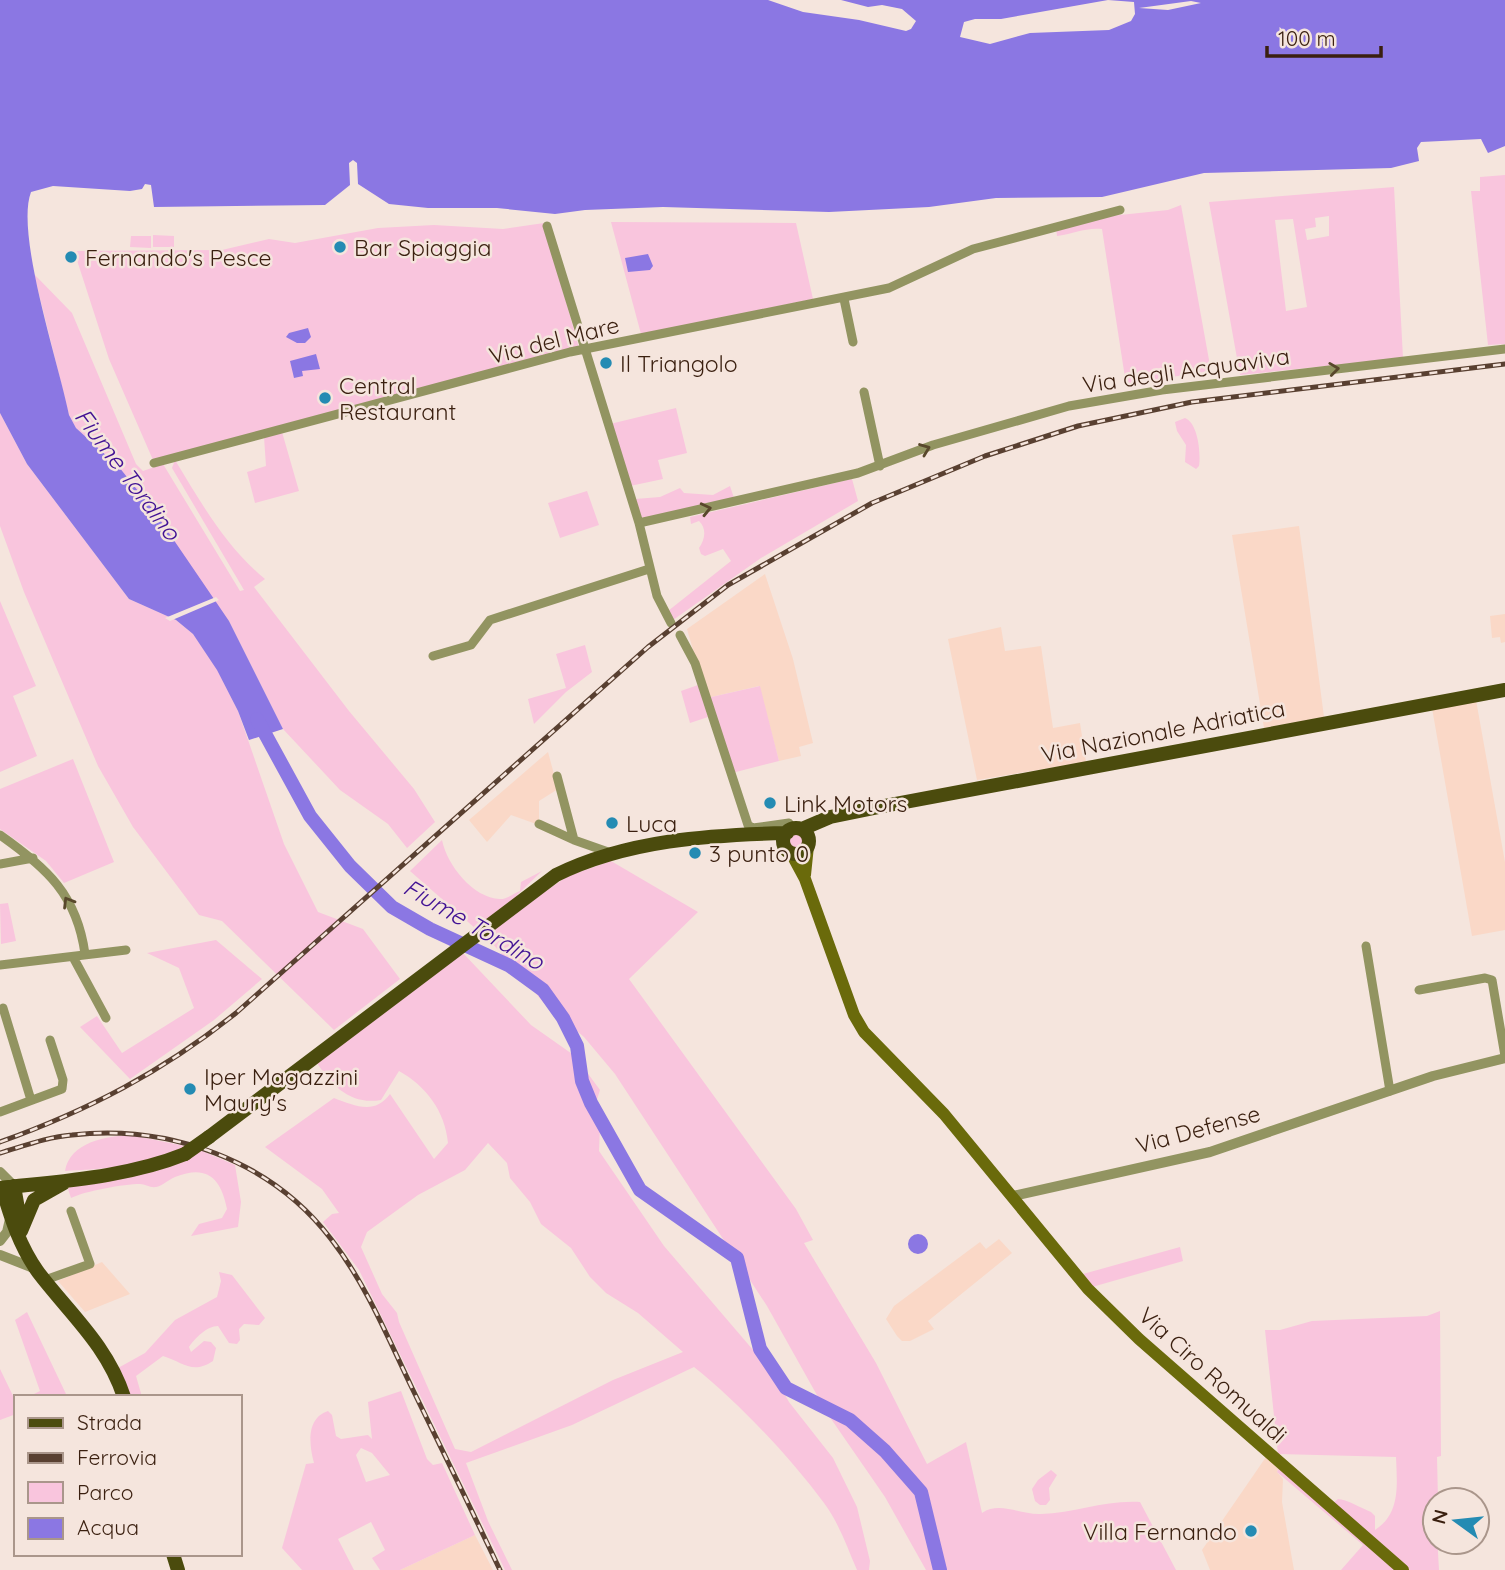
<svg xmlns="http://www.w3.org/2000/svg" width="1505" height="1570" viewBox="0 0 1505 1570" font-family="Quicksand,sans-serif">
<rect width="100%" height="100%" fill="#f5e5dd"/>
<!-- built -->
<path fill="#fad8c7" d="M1299 526 1324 717 1264 728 1232 535Z
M765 574 793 659 813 743 799 747 801 756 779 761 759 686 707 698 687 629Z
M1505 614V642L1501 643 1500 637 1492 638 1490 616Z
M1001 627 1005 651 1041 646 1053 728 1080 723 1086 762 977 780 948 639Z
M1476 700 1505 862V930L1472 936 1432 708Z
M548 752 558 789 539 801V825L511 815 487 842 469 820Z
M999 1239 1012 1253 928 1321 934 1329 910 1341H902L897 1336 886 1319 894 1306 980 1242 986 1249Z
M102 1262 130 1294 85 1312 58 1281Z
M1266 1457 1279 1468 1277 1472 1283 1479 1282 1502 1294 1570H1210L1202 1550Z
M475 1535 493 1570H400Z"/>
<!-- green -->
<path fill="#f9c5dd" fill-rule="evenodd" d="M1505 175V344L1488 345 1471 191H1480V177Z
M1394 187 1403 358 1240 375 1209 202ZM1329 216V236L1307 240 1305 229 1316 227 1315 218ZM1293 219 1307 307 1286 311 1275 220Z
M1181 205 1211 371 1126 384 1102 229C1087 227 1072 234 1057 236L1056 227 1091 218 1168 210Z
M611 222 796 223 813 299 641 334Z
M544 223 579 348 153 460 109 359 74 251 222 250 269 239 295 243 378 228 434 225 503 229Z
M153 235 174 236V247H153Z
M131 236H151V248L130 247Z
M34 274 72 313 136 464 143 471 163 464 240 591 244 590 172 468 175 460C202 504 225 546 265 579L254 587 349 711 414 789 435 822 407 848 388 824 340 790 283 729 229 621 119 467 76 428 69 415Z
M676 408 687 453 658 460 663 479 630 486 610 424Z
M0 413 27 464 129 599 176 620 193 634 217 669 238 711 284 844 318 912 363 929 400 979 334 1030 222 921 199 915 133 827 98 766 24 592 0 526Z
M1185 418C1198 423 1201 453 1199 466L1196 469 1185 462 1186 445 1177 431 1175 422Z
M282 432 299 491 255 503 247 472 266 466 264 437Z
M852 479 858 501 761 558 673 620 668 611 731 561 723 549 705 556 701 554 699 548C705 539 707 529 699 521L691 524 690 517Z
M730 486 734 498 642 520 635 499 660 497 680 488 684 493 713 495Z
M587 491 599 525 560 538 548 503Z
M0 601 36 686 13 696 37 756 0 772Z
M585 645 592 672 566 692 534 724 528 699 566 688 556 654Z
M698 685 708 717 690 723 681 691Z
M760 686 779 761 732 773 707 698Z
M73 759 114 862 64 883 46 861 0 829V789Z
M786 841a10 10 0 1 1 20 0a10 10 0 1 1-20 0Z
M442 840C447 865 473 898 500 899 508 899 514 893 520 891L521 882 542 871 517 895 525 905 568 876 611 861 698 912 629 979 796 1209 813 1240 804 1243 876 1363 927 1464 966 1442 982 1513C1000 1501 1020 1515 1041 1514 1075 1513 1105 1500 1140 1502L1176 1570H926L885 1497 827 1413 767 1306 615 1074 584 1037 544 1003 492 943 410 871Z
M8 903 16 941 1 944 0 904Z
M216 940 262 979 214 1020 130 1079 80 1027 97 1016 122 1053 194 1008 179 968 147 953Z
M462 952 531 1025 575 1056 600 1090 592 1115 600 1125 599 1151 664 1246 772 1372 789 1402 833 1458 857 1507 870 1561 869 1570H857C847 1547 839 1523 824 1503 789 1456 739 1403 694 1367L572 1425 466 1463 488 1521 512 1570H505L359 1270 323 1222 332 1214 339 1213 322 1189 265 1147 334 1098C355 1106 375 1115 390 1094L434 1159 448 1143C445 1111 426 1086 399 1071L381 1100C351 1105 333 1087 317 1063ZM488 1143 507 1163 510 1178 530 1202 541 1224 571 1248 590 1277 606 1293 638 1313 683 1352 613 1380 471 1452 455 1449 399 1322 397 1313 382 1294 361 1247 367 1232 418 1195 465 1170Z
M131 1135 185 1146C162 1167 96 1169 65 1171 70 1142 106 1136 131 1135Z
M200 1150 235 1165 241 1202 238 1227 191 1236 199 1224 222 1218 227 1209C221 1178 207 1164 175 1177 168 1180 162 1186 156 1187 150 1188 145 1184 140 1184 124 1184 85 1191 71 1198L68 1189 72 1183Z
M1180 1247 1183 1261 1092 1287 1083 1274Z
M219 1272 232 1275 265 1318 259 1325 244 1324 239 1329 240 1340 237 1344 229 1343 218 1326C207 1326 195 1338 189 1347L191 1352 204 1341 211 1342 216 1348 213 1361C192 1375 183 1362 163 1356L136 1376 142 1397H124L118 1368 145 1353 175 1320 217 1297 221 1281Z
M1440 1311 1441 1456 1437 1457 1438 1500H1435L1439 1570H1408L1333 1503 1338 1499C1346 1499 1361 1508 1371 1512L1375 1516V1530C1401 1513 1397 1484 1396 1457L1278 1454 1265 1330H1280L1312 1321 1427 1316Z
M27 1312 66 1394 28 1397 40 1391 15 1320Z
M0 1369 16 1402V1414L0 1420Z
M401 1391 427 1459 433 1465 442 1463 475 1535 400 1570H380L372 1558 385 1550 371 1522 338 1539 354 1570H302L282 1548 306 1464 314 1463C309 1445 306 1418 328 1411L332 1415 336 1436 341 1439 368 1435 372 1439 368 1402ZM361 1448 372 1453 390 1475 366 1482 356 1455Z
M1279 1468 1395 1570H1341L1363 1545 1277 1472Z
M1051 1470 1057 1475 1049 1488 1050 1500 1046 1505H1040L1035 1501 1032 1489 1038 1480Z"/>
<!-- water -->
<path fill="#8b77e3" d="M0 0H1505V146L1488 153 1481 139 1421 142 1417 148 1419 161 1391 168 1204 173 1102 197 996 198 929 207 829 212 663 207 585 210 555 214 497 208H428L389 204 358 184 357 163 353 160 349 163 350 185 325 205 154 207 151 185 145 184 142 189 130 191 53 186 31 192C15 234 59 364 69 415L76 428 119 467 154 511 229 621 283 729 249 740 238 711 217 670 193 634 176 620 129 599 27 464 0 413Z
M648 254 653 266 650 270 628 272 625 258Z
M308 328 311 337 305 343H297L286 337 289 333Z
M316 354 320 369 302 371 303 376 294 378 290 361Z
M908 1244a10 10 0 1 1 20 0a10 10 0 1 1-20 0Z"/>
<!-- pier -->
<path fill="#f5e5dd" d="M768 0H841L868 7 882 5 902 9 916 21 911 29 906 31 859 20 803 12Z
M1108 0 1134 2 1135 14 1131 21 1109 30 1030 33 990 44 960 37 964 22 975 19H1001Z
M1191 1 1201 3 1168 10 1139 8Z
M216 597 219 600 170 621 165 618Z"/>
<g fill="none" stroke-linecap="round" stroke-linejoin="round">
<!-- river -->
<path stroke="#8b77e3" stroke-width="14" d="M257 719 310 816 350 866 392 907 430 929 510 966 543 990 563 1018 577 1046 582 1081 591 1103 640 1190 737 1258 760 1349 786 1388 850 1420 885 1451 921 1492 940 1570"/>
<!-- minor -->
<path stroke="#929461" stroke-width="9" d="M547 226 639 523 657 596 671 623
M844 299 853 342
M864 392 880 466
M154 463 570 352 889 288 973 249 1120 210
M639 523 858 473 933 445 1069 406 1162 390 1505 349
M680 635 695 663 748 825 753 828 789 823 792 829
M433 656 471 645 490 620 649 569
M557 776 574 840 611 853
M539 824 574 840
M0 835C47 868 77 895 85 954
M0 864 33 858
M1366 946 1390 1091
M73 957 106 1018
M0 965 126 950
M1419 990 1485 978 1492 980 1505 1056
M3 1008 31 1100
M0 1112 62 1089 63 1080 50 1040
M45 1280 90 1264 71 1211"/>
<!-- tertiary -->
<path stroke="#929461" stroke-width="10" d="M0 1172 14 1186
M1013 1196 1210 1152 1433 1076 1505 1058
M0 1241 7 1232 10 1219
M0 1255 36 1269"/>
<!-- secondary -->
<path stroke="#6a6a0b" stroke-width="12" d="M791 853 805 879 854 1015 864 1032 944 1114 1088 1289 1139 1339 1403 1570
M805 875 808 846"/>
<!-- primary -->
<path stroke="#4b4b0d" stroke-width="14" d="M783 841a13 13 0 1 1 26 0a13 13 0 1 1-26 0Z
M802 829 830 817 884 806 1505 690
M209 1137 556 875C627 840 709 835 787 833
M14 1186 21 1226
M0 1188C62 1181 128 1177 185 1154
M2 1188C11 1218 19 1245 38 1272 70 1314 107 1345 124 1397
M21 1231 34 1200 64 1183
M173 1554 178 1570"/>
<defs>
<path id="rail" d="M0 1142C89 1110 162 1072 236 1013L648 647 728 585 872 503 985 456 1078 426 1192 402 1505 364
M0 1153C24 1146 47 1137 72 1135 169 1124 271 1160 331 1239 366 1284 388 1338 412 1388 442 1449 471 1509 500 1570"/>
</defs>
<!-- rail casing -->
<use href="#rail" stroke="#594031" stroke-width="5"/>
<!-- rail -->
<use href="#rail" stroke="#f5e5dd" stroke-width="2.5" stroke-dasharray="8" stroke-linecap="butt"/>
<!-- primary-bridge -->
<path stroke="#4b4b0d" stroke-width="14" d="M185 1154 209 1137"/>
</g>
<!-- one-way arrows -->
<defs><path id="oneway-chevron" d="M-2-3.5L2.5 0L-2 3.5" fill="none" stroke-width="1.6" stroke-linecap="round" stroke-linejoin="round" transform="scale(1.75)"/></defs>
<g stroke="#59482c">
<use href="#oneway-chevron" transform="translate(1334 369) rotate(-7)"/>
<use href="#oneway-chevron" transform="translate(925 449) rotate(-21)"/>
<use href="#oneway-chevron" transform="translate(706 509) rotate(-13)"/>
<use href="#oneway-chevron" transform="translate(68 902) rotate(-121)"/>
</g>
<!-- markers -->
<g fill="#248bb3" stroke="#f5e5dd" stroke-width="2.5">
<circle cx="340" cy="247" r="7"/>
<circle cx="71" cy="257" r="7"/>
<circle cx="606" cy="363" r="7"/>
<circle cx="325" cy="398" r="7"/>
<circle cx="770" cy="803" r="7"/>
<circle cx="612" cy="823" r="7"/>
<circle cx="695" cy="853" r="7"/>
<circle cx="190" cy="1089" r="7"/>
<circle cx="1251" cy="1531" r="7"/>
</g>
<g text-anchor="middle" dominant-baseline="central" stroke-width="5" stroke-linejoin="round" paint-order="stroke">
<!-- poi labels -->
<g font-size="23" fill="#3a1f0f" stroke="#f5e5dd" text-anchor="start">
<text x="354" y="247">Bar Spiaggia</text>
<text x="85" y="257">Fernando's Pesce</text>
<text x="620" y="363">Il Triangolo</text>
<text x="339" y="385">Central<tspan x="339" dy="26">Restaurant</tspan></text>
<text x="784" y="803">Link Motors</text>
<text x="626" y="823">Luca</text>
<text x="709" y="853">3 punto 0</text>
<text x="204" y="1076">Iper Magazzini<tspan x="204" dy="26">Maury's</tspan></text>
<text x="1237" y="1531" text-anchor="end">Villa Fernando</text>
</g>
<!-- street labels -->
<g font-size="23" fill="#3a1f0f" stroke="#f5e5dd">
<text transform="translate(554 340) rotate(-14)">Via del Mare</text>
<text transform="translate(1186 370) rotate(-8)">Via degli Acquaviva</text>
<text transform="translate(1163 731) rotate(-11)">Via Nazionale Adriatica</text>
<text transform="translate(1198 1129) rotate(-15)">Via Defense</text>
<text transform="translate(1213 1375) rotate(42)">Via Ciro Romualdi</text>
</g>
<!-- water labels -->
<g font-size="24" font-style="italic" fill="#411194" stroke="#f5e5dd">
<text transform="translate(128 474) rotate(53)">Fiume Tordino</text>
<text transform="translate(474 924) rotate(30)">Fiume Tordino</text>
</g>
</g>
<!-- legend -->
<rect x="14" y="1395" width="228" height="161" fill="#f5e5dd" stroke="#aa968b" stroke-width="2"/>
<rect x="28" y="1418" width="35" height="10" fill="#4b4b0d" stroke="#aa968b" stroke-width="2"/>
<text x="77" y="1430" font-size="21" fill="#3a1f0f">Strada</text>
<rect x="28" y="1453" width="35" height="10" fill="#594031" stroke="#aa968b" stroke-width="2"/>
<text x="77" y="1465" font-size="21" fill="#3a1f0f">Ferrovia</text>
<rect x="28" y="1482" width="35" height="21" fill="#f9c5dd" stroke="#aa968b" stroke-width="2"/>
<text x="77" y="1500" font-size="21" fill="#3a1f0f">Parco</text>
<rect x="28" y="1518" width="35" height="21" fill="#8b77e3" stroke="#aa968b" stroke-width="2"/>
<text x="77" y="1535" font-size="21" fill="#3a1f0f">Acqua</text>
<!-- north arrow -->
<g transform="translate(1456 1521) rotate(285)"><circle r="33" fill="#f5e5dd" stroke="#aa968b" stroke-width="2"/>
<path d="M0-5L12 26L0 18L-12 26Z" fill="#248bb3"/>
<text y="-10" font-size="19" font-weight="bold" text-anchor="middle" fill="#3a1f0f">N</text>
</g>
<!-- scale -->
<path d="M1267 46v10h114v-10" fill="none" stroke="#3a1f0f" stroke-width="3.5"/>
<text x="1278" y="46" font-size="21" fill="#3a1f0f" stroke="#f5e5dd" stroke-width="5" paint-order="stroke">100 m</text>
</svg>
